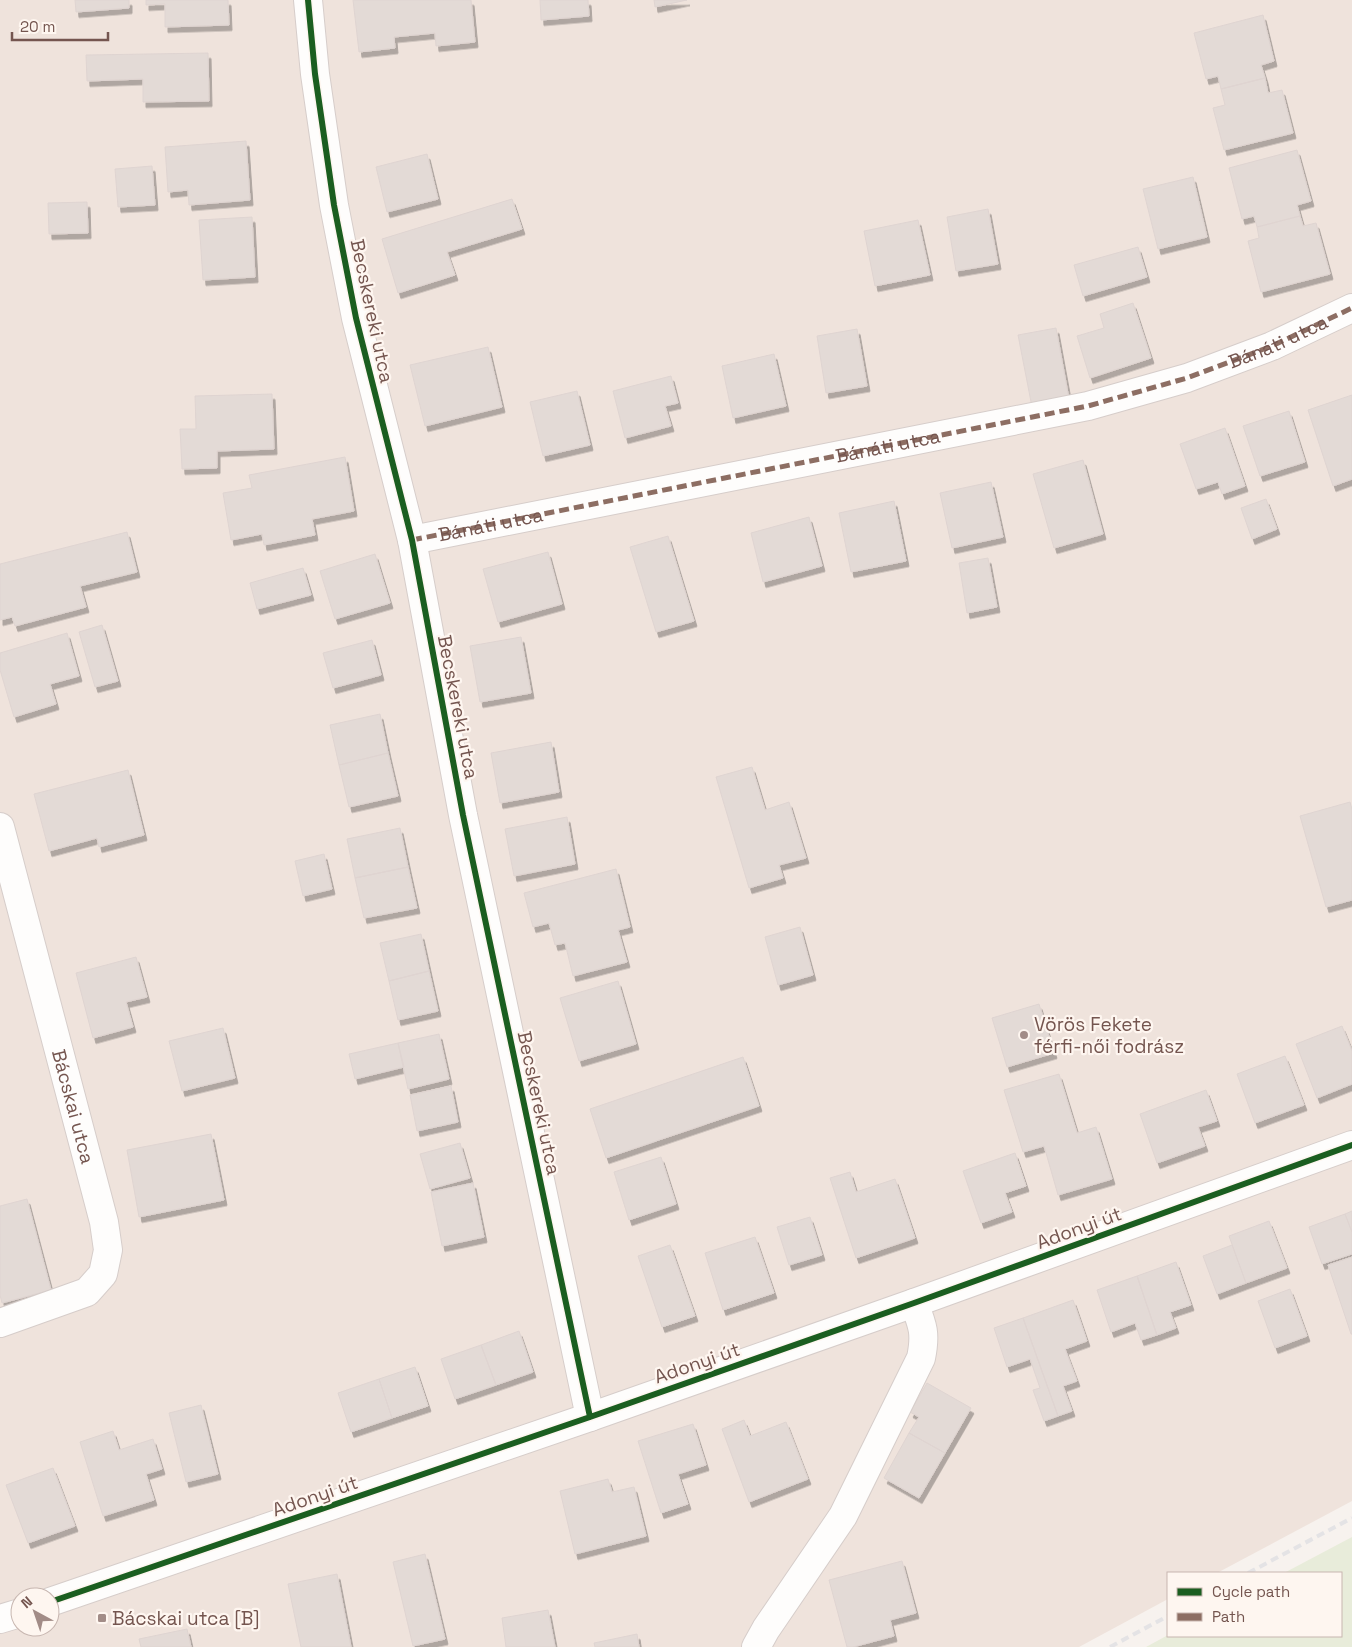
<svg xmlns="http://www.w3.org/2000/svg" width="1352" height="1647" viewBox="0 0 1352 1647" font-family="'Space Grotesk',sans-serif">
<defs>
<filter id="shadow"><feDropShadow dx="3" dy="5.5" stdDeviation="0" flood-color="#0004"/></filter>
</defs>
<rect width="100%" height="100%" fill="#f7f2ee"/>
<!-- residential -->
<path fill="#efe3dc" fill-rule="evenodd" d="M0 0H1352V1501L1217 1573H1168V1599L1079 1647H0ZM20 1597H50V1627H20Z"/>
<!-- green -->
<path fill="#e8ecda" d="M1352 1537V1647H1146L1168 1635 1341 1636V1573H1284Z"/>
<!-- building -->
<path fill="#e3dad6" stroke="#dfd4d1" filter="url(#shadow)" d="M75 0H129V8L76 12Z
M146 0H228L229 25 165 27V4L146 5Z
M353 0H471L475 42 436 46 435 33 394 37 395 48 359 52Z
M540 0H588L589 16 541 20Z
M654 0H687L655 7Z
M1263 15 1274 61 1261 65 1265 78 1221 89 1218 76 1206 79 1194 33Z
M208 53 209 101 143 102V79L87 81 86 55Z
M1265 78 1268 93 1282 90 1293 133 1224 150 1213 108 1225 105 1221 89Z
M246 141 250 200 189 205 188 190 168 192 165 147Z
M1297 150 1311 201 1297 205 1300 216 1257 227 1254 216 1242 219 1229 168Z
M427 154 438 199 387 212 376 167Z
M152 166 155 205 118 207 115 169Z
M1193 177 1207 237 1158 249 1143 189Z
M512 199 522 229 447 252 455 275 398 293 382 239Z
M87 202 88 233 49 234 48 203Z
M988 209 998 264 956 271 947 217Z
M1300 216 1303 226 1316 223 1330 274 1261 292 1248 241 1259 238 1257 227Z
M252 217 255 277 203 280 199 220Z
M918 220 930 275 875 286 864 231Z
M1138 247 1147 277 1083 296 1074 265Z
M1133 303 1151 358 1090 378 1077 336 1104 328 1100 314Z
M1056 328 1069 399 1032 407 1018 335Z
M857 329 867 386 826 393 817 336Z
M488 347 502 407 425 426 410 365Z
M774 354 786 406 733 418 722 366Z
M671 376 678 403 665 406 671 426 625 438 613 391Z
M577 391 590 445 543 456 530 402Z
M272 394 274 449 217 451V468L182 469 180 429H196L195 396Z
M1352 395V479L1333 486 1308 410Z
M1289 411 1305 462 1260 476 1243 426Z
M1225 428 1245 486 1222 494 1218 482 1196 489 1180 444Z
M345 457 354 511 312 519 315 535 264 545 262 534 231 540 223 493 252 488 249 475Z
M1083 460 1103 534 1054 548 1033 474Z
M991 482 1003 537 952 548 940 493Z
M1266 499 1277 529 1252 539 1241 508Z
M894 501 906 561 851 572 839 513Z
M809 517 822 566 763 582 751 533Z
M127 532 137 572 80 586 86 607 15 626 12 617 0 620V564Z
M668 536 694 621 656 632 630 547Z
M548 552 562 604 498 622 483 569Z
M375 554 390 603 335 619 320 571Z
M988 558 997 607 967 613 959 563Z
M303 568 311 595 257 609 250 583Z
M102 625 118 681 95 687 79 632Z
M67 633 79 676 50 684 56 704 14 717 0 670V653Z
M521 637 531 693 480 702 470 646Z
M372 640 381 675 333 688 323 653Z
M380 714 388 753 339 765 330 725Z
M551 742 559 792 500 803 491 753Z
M388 753 398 796 349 807 339 765Z
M752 767 765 810 789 802 806 858 779 865 783 878 749 888 716 777Z
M128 770 144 835 99 847 97 838 49 851 34 794Z
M1350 802 1352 809V900L1326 907 1300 816Z
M567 817 575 864 514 876 505 829Z
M400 828 408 867 355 878 347 839Z
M324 854 332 889 303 896 295 861Z
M408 867 417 908 364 918 355 878Z
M616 869 630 927 618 930 627 962 573 976 565 943 555 945 549 923 533 927 524 893Z
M800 927 813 975 778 985 765 937Z
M421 934 429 971 389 981 380 943Z
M136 957 147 997 126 1002 133 1027 93 1038 76 973Z
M429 971 438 1011 398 1020 389 981Z
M618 981 636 1044 579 1061 560 998Z
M1039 1004 1054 1053 1007 1067 992 1018Z
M1342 1026 1352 1051V1084L1317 1098 1296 1044Z
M223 1028 235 1078 182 1091 169 1041Z
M439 1034 449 1079 408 1089 398 1043Z
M398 1043 404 1067 355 1079 349 1054Z
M1285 1056 1304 1105 1255 1123 1237 1074Z
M743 1057 759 1106 606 1158 590 1109Z
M1059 1074 1077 1133 1096 1127 1112 1179 1058 1195 1044 1146 1023 1152 1004 1090Z
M451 1086 458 1122 417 1131 410 1095Z
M1206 1090 1217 1121 1198 1127 1205 1146 1157 1163 1140 1114Z
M211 1134 224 1200 139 1217 127 1150Z
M460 1143 470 1178 430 1189 420 1154Z
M1015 1153 1026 1186 1005 1193 1012 1212 981 1223 963 1171Z
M661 1157 676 1204 629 1220 614 1172Z
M850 1172 856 1192 895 1179 915 1238 856 1258 830 1178Z
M473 1183 484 1237 442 1246 431 1192Z
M27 1199 51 1290 2 1303 0 1295V1206Z
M1352 1211V1232L1345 1214Z
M1345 1214 1352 1232V1254L1322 1264 1309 1227Z
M810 1217 822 1255 789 1265 777 1227Z
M1269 1221 1287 1268 1246 1283 1229 1236Z
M755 1237 774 1293 723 1310 705 1253Z
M670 1245 695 1316 662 1327 638 1256Z
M1232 1245 1246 1283 1217 1294 1203 1256Z
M1352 1257V1333L1351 1334 1328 1265Z
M1176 1262 1191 1305 1170 1312 1176 1328 1157 1335 1137 1276Z
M1137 1276 1157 1335 1141 1340 1135 1323 1111 1332 1097 1290Z
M1290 1289 1307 1336 1275 1348 1258 1301Z
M1073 1300 1087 1341 1065 1349 1077 1381 1063 1386 1072 1411 1058 1416 1023 1318Z
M1023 1318 1058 1416 1044 1421 1033 1390 1040 1388 1030 1359 1007 1367 994 1328Z
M519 1331 533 1372 496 1385 481 1345Z
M481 1345 496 1385 455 1399 441 1359Z
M415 1367 428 1406 392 1418 379 1379Z
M379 1379 392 1418 351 1432 338 1393Z
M927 1383 971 1408 945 1453 909 1433 919 1417 910 1412Z
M201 1405 218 1474 186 1482 169 1413Z
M744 1420 750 1436 786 1422 808 1479 749 1502 722 1429Z
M693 1424 706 1465 678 1474 688 1504 661 1513 638 1441Z
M113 1431 119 1450 153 1439 162 1469 146 1474 154 1500 103 1516 80 1442Z
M909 1433 945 1453 919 1498 884 1478Z
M53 1468 75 1526 28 1543 6 1485Z
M608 1479 612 1492 634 1487 646 1536 575 1554 560 1491Z
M425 1554 445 1639 413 1646 393 1562Z
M902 1561 916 1613 890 1620 894 1636 853 1647H847L829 1580Z
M337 1574 351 1647H301L288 1584Z
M548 1610 555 1647H506L502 1618Z
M187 1629 191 1647H141L139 1639Z
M637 1634 639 1647H595L594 1643Z"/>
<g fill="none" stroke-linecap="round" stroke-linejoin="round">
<defs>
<g id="minor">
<path d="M308 0 315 74 334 205 356 318 412 540 463 815 590 1417"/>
<path id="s1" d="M412 540 1088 406 1187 378 1272 346 1352 308"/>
<path id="s2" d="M0 827 104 1222 108 1250 103 1274 87 1292 0 1323"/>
<path d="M50 1602 590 1417 914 1303 1352 1145"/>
<path d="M0 1619 20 1613"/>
<path d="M756 1647 766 1629 843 1516 921 1358C926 1334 923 1326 914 1303"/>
</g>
</defs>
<!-- minor casing -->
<use href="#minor" stroke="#d6cdca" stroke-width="30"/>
<!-- minor -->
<use href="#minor" stroke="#fefdfc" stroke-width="28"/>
<!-- rail -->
<path stroke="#e4e3e5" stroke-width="4" stroke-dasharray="8 5" stroke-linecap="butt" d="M1248 1573 1352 1518
M1110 1647 1168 1616"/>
<!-- quiet -->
<path stroke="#8d6e63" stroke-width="5" stroke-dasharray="10 5" stroke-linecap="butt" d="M412 540 1088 406 1187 378 1272 346 1352 308"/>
<defs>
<path id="cycleway" d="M308 0 315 74 334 205 356 318 412 540 463 815 590 1417
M50 1602 590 1417 914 1303 1352 1145"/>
</defs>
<!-- cycleway casing -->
<use href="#cycleway" stroke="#fef6f0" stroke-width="9"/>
<!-- cycleway -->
<use href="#cycleway" stroke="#1b5e20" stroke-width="6"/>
</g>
<!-- markers -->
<g fill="#a28c87" stroke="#fef6f0" stroke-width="2">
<circle cx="1024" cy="1035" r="5"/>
<rect x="97" y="1613" width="10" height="10" rx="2.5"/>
</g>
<g text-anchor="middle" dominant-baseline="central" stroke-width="4.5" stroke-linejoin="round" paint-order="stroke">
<!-- street labels -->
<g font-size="19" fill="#74554f" stroke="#fef6f0">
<text transform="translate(372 311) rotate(78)">Becskereki utca</text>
<text stroke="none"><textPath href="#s1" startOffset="890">Bánáti utca</textPath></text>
<text stroke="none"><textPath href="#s1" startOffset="485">Bánáti utca</textPath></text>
<text stroke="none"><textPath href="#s1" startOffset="80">Bánáti utca</textPath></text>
<text transform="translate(458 707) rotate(79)">Becskereki utca</text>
<text transform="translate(539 1103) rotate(78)">Becskereki utca</text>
<text stroke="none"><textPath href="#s2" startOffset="289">Bácskai utca</textPath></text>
<text transform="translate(1079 1228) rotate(-20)">Adonyi út</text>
<text transform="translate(697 1363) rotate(-19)">Adonyi út</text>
<text transform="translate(315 1496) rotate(-19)">Adonyi út</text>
</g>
<!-- poi labels -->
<g font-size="19" fill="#74554f" stroke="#fef6f0" text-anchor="start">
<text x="1034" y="1024">Vörös Fekete<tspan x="1034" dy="22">férfi-női fodrász</tspan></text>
<text x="112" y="1618">Bácskai utca [B]</text>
</g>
</g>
<!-- legend -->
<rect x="1167" y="1572" width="175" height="65" fill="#fef6f0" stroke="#c7b6b0"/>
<rect x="1177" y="1588" width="25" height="8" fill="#1b5e20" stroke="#c7b6b0"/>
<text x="1212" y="1597" font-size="15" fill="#74554f">Cycle path</text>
<rect x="1177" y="1613" width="25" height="8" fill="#8d6e63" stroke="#c7b6b0"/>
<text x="1212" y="1622" font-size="15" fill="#74554f">Path</text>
<!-- north arrow -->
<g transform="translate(35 1612) rotate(320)"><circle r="24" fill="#fef6f0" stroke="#c7b6b0"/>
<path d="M0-4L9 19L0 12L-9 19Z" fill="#a28c87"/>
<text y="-8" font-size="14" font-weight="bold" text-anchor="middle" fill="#74554f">N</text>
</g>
<!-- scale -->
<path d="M12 32v8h96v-8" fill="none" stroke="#74554f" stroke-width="2.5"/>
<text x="20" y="32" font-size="15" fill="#74554f" stroke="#fef6f0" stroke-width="4" paint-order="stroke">20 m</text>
</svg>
